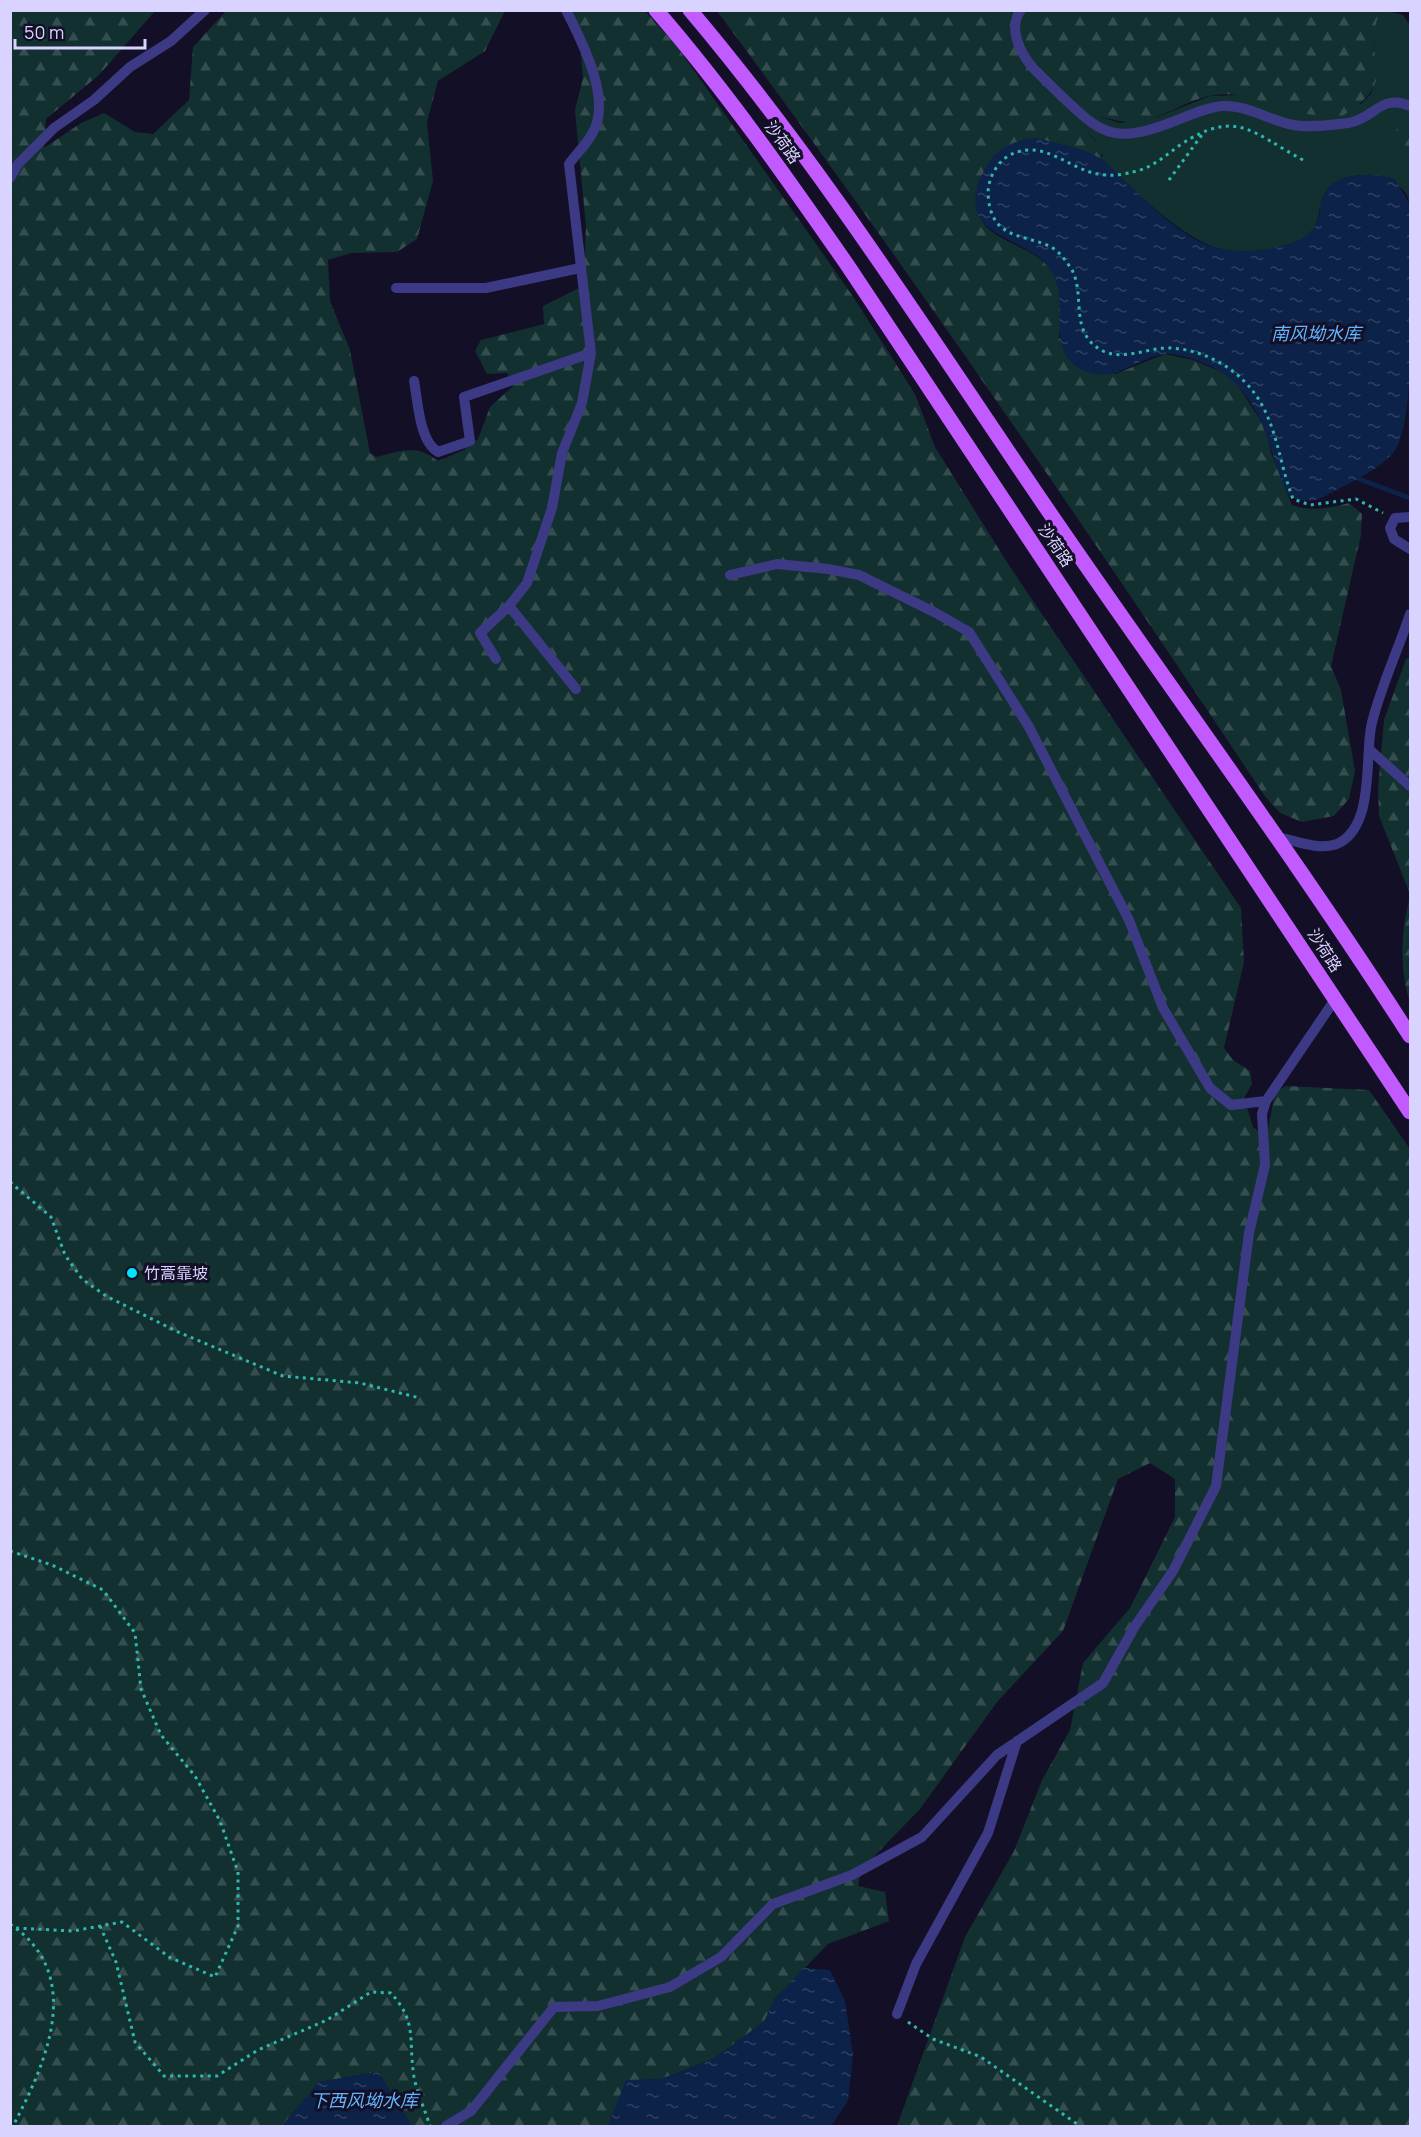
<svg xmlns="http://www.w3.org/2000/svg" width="1421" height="2137" viewBox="0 0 1421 2137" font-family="Manrope,'Noto Sans SC',sans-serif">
<defs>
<pattern id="forest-firs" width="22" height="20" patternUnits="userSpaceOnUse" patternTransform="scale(1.5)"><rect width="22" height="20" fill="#12302f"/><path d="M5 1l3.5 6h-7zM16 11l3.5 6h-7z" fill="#344d4e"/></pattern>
<pattern id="water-ripples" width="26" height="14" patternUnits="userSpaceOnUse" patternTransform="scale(1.5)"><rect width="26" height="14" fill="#0c2248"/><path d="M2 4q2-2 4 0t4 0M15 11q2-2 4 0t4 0" fill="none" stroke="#2f4163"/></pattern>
</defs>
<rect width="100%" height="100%" fill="#130f26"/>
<!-- grass -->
<path fill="#12302f" d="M1387 11 1403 15 1410 25V204C1409 200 1407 194 1404 191 1387 171 1337 168 1324 195 1316 211 1323 222 1306 236 1287 250 1248 254 1225 250 1183 242 1133 188 1101 159L1103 155 1096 141 1087 132 1086 116 1091 114 1120 123 1157 117 1210 96 1238 95 1256 98 1293 111 1361 104 1371 94 1377 78 1373 30 1379 14Z"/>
<!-- forest -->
<path fill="url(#forest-firs)" d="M11 11H155L99 75 46 119 44 148 81 123 104 113 135 132 153 134 189 100 193 47 226 11H505L485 51 438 81 427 122 433 181 417 239 397 252 351 253 328 260 330 301 350 350 370 453 376 457C402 451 415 443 438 461L464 450 478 439 490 407 513 386 507 373 487 374 475 351 481 340 544 324 543 306 583 286 586 227 575 110 583 78 580 45 571 11H645L676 45 852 295 915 394 935 447 1010 567 1241 908 1244 962 1224 1048 1233 1060 1250 1071 1252 1084 1244 1098 1253 1127 1260 1132 1268 1129 1275 1092 1286 1086 1369 1090 1410 1149V2126H897L965 1937 1014 1851 1042 1780 1070 1730 1083 1663 1130 1608 1175 1517V1479L1150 1463 1118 1479 1063 1631 997 1702 920 1809 861 1870 858 1886 885 1892 889 1921 828 1944 774 2000 764 2022 713 2059 661 2079 626 2081 608 2126H412L378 2072 319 2082 282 2126H11Z
M717 11H1387L1379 14C1360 64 1405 77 1341 117 1325 116 1310 115 1295 112 1264 105 1244 89 1209 96 1183 102 1162 119 1135 122 1120 124 1096 113 1086 117L1087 132 1103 149 1101 159 1035 138 978 183C977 194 975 205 979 215 991 248 1053 244 1060 292 1063 306 1060 324 1059 338L1115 374 1165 354 1193 360 1222 372 1237 384 1266 429 1271 453 1292 505C1312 512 1330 508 1349 503L1362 514 1361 535 1331 666 1341 690 1355 771 1349 799 1334 816 1302 822 1280 813 1264 795C1087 529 907 267 717 11Z
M1407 122H1410V151L1403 148 1395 135 1397 129Z
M1410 657V894L1379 816 1378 789 1384 720 1406 659Z
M1410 897V1002C1399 971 1401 928 1410 897Z"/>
<!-- water -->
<path fill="url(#water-ripples)" d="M1035 138C1056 143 1082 147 1100 158 1110 164 1118 175 1127 183 1155 209 1188 245 1227 250 1252 253 1296 249 1313 229 1322 218 1318 206 1324 195 1337 170 1372 174 1394 178L1410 204C1410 248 1419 425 1393 453 1381 467 1360 478 1344 486 1322 497 1314 507 1289 496 1266 451 1268 407 1224 374 1213 365 1178 352 1164 354 1135 359 1112 385 1082 370 1045 351 1069 307 1054 276 1033 231 948 244 984 170 995 148 1012 141 1035 138Z
M804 1968 830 1970 845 2001 853 2054 848 2101 831 2126H608L626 2080 661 2079 713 2059 764 2022 774 2000Z
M378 2072 412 2126H282L319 2082Z"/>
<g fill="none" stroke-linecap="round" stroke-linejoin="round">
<!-- stream -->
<path stroke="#0c2248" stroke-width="5" d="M1359 479 1410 498"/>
<!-- path -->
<path stroke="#2fb8b0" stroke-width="3" stroke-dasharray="3 4.5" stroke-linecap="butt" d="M1303 160C1251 132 1236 108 1180 145 1165 156 1152 168 1133 172 1125 174 1115 176 1106 175 1072 174 1047 138 1012 154 1002 158 993 170 990 181 987 189 988 199 990 208 998 239 1027 235 1051 247 1059 251 1067 262 1072 270 1086 297 1068 333 1103 351 1119 359 1139 352 1156 349 1186 344 1222 359 1243 380 1277 413 1277 458 1293 499L1310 505 1356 499 1383 513
M1169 180 1204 132
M10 1182 51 1217 65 1255 82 1279 106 1296 178 1332 283 1376 360 1383 420 1398
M10 1551 52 1565 103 1590 135 1633 141 1689 161 1735 195 1776 220 1821 238 1872V1926L215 1977 169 1957 122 1922 73 1931 15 1928
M10 1924C86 1975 46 2063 13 2126
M100 1926 116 1962 135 2042 164 2076H217L258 2050 327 2020 371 1992 391 1993C418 2023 408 2040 414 2077 417 2093 425 2110 430 2126
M908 2022 933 2039 981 2057 1080 2126"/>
<!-- service -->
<path stroke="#3d3a85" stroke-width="10" d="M1021 10C1007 28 1021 54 1033 68 1045 80 1057 92 1069 103 1104 137 1120 141 1167 124 1184 118 1205 107 1223 106 1247 105 1271 121 1293 125 1310 128 1331 125 1348 123 1374 119 1381 93 1410 106
M10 178 18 164 54 128 94 100 130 67 171 41 205 10
M396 288H486L580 268
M414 381C418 401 419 441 438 452L470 441 464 397 591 353
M1410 517 1395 518 1390 528 1394 539 1410 549
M730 575 777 564 828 569 859 575 936 613 969 632 1029 727 1129 920 1163 1008 1210 1088 1231 1105 1266 1101
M509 606 576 689
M496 659 480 633 509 606 527 583 552 508 562 453 582 403 591 353 569 164C576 154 586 145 592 134 613 100 582 42 566 10
M1371 751 1410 786
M1276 837C1295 840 1320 852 1339 843 1374 825 1365 760 1371 727 1378 693 1399 648 1410 614
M897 2014 916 1964 988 1833 1017 1741
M446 2126 471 2111 554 2007 598 2006 670 1987 721 1957 773 1904 852 1875 922 1837 997 1755 1103 1683 1135 1626 1173 1571 1216 1486 1249 1233 1265 1165 1262 1114 1266 1101 1336 998"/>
<!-- primary -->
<path stroke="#c25bff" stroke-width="15" d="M656 10C726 91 787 178 848 266L1410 1112
M690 10C826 171 938 350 1056 522 1174 694 1298 861 1410 1036"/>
</g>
<!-- markers -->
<circle fill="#00e5ff" stroke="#130f26" stroke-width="2" cx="132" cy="1273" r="6"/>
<g text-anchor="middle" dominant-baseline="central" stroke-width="6" stroke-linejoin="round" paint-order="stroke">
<!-- street labels -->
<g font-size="16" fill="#d9d4ff" stroke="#130f26">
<text transform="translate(783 142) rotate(54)">沙荷路</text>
<text transform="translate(1056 545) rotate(56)">沙荷路</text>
<text transform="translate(1325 950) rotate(57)">沙荷路</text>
</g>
<!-- poi labels -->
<g font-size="16" fill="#d9d4ff" stroke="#130f26" text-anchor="start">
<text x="144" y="1273">竹蒿靠坡</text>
</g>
<!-- water labels -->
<g font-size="18" font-style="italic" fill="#62b6ff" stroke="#130f26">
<text x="1316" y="333">南风坳水库</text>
<text x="364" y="2100">下西风坳水库</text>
</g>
</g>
<!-- border -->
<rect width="1421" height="2137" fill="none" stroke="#d9d4ff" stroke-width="24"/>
<!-- scale -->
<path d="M15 39v9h130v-9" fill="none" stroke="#d9d4ff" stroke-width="3"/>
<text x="24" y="39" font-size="18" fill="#d9d4ff" stroke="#130f26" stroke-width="4.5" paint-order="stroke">50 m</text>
</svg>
